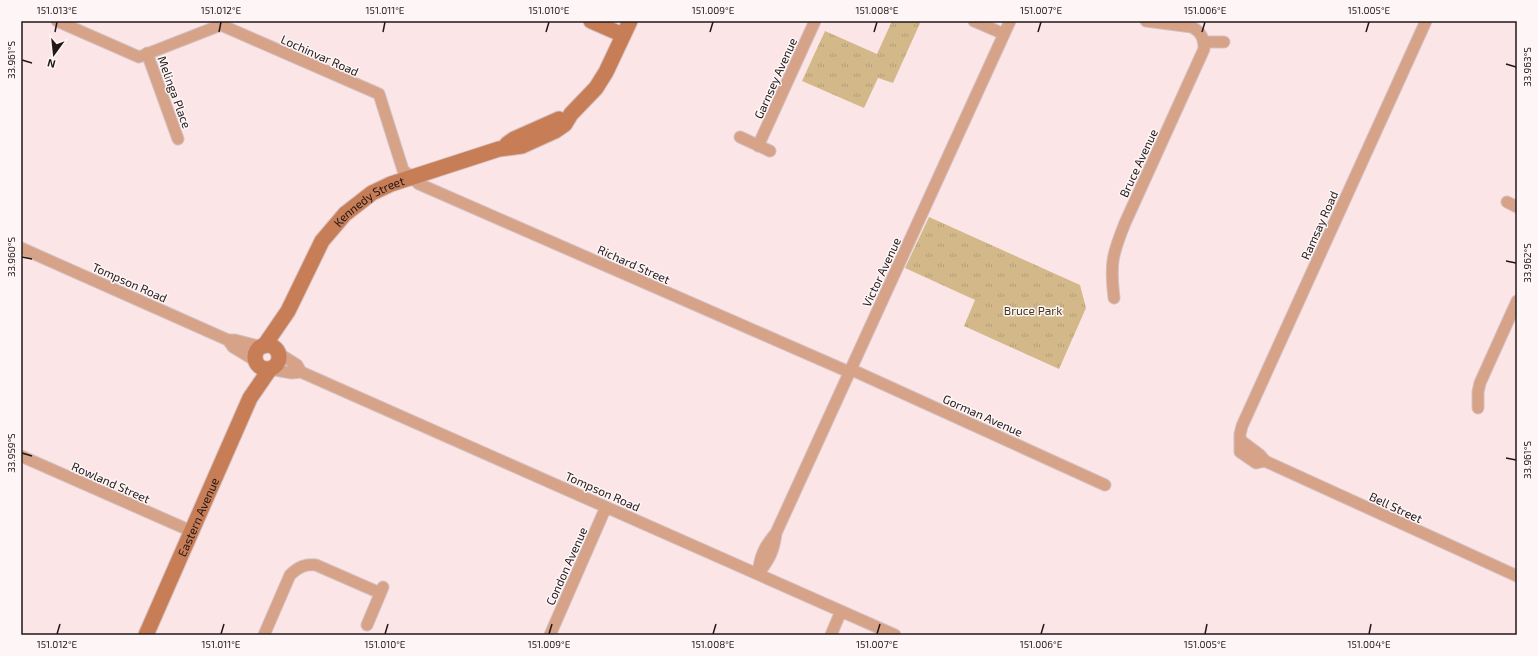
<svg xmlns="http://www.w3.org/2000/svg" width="1538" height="656" viewBox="0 0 1538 656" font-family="'Exo 2',sans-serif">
<defs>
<pattern id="grass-tufts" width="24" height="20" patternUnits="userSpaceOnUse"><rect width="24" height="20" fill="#d3b98a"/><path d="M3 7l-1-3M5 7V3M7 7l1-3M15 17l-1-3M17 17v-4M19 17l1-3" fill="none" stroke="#b59e76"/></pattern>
</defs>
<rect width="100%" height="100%" fill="#fbe5e6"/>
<!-- grass -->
<path fill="url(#grass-tufts)" d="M892 21H921L893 83 878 78 864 108 802 81 825 31 877 54Z
M929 217 1080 285 1086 308 1059 369 964 326 975 300 905 268Z"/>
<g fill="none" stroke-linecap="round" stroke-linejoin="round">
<defs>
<path id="street" d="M57 21 139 57 221 25 379 94 403 170 419 184 849 372
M974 21 1004 34
M1204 42H1224
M147 53 178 139
M740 137 770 151
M758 146 815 21
M1507 202 1517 207
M21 248 228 340 233 347 256 361
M1114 298C1110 264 1112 255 1125 223L1204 49C1204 38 1201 32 1192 27L1146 21
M228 340H235L262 347
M278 353 297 365 301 372
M270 369 292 373 301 372 895 635
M850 369 1105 485
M1478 408V392L1480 383 1517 301
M1240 440 1260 455 1265 461 1517 576
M21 456 191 531
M1265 461 1256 463 1240 452V434L1242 426 1426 21
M758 574C760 556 764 547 776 533L1010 21
M758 574C769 560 774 551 776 533
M367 625 383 587
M264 635 290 575C298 567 305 564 316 565L380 593
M550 635 606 507
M831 635 841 611"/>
<g id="secondary">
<path d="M591 21 623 35"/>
<path d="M507 144 514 139 559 119"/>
<circle cx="267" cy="357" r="12"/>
<path id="s1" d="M264 346 288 311 322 241 345 214 372 193 391 184 499 149 522 146 555 131 565 124 571 114 596 88 606 72 630 21"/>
<path id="s2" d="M146 635 250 398 270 369"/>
</g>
</defs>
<!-- street casing -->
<use href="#street" stroke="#d4c0c1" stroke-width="13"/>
<!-- secondary casing -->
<use href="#secondary" stroke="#d4c0c1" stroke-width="17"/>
<!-- street -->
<use href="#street" stroke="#d6a288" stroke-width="11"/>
<!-- secondary -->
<use href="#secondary" stroke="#c77d55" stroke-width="15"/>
</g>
<!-- ticks -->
<path fill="none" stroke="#231718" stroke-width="1.5" d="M55 32 57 22M219 32 221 22M383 32 385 22M546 32 549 22M710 32 713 22M874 32 877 22M1038 32 1041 22M1202 32 1205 22M1366 32 1369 22M22 60 32 63M1506 64 1516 67M22 257 32 259M1506 261 1516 263M22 453 32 456M1506 458 1516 460M57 634 60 624M221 634 224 624M385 634 388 624M549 634 552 624M713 634 716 624M877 634 880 624M1041 634 1044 624M1205 634 1207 624M1369 634 1371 624"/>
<g text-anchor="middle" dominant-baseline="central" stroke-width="3" stroke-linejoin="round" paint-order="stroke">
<!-- street labels -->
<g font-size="12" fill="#231718" stroke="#fef6f6">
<text transform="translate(320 55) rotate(24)">Lochinvar Road</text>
<text transform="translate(775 78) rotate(-66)">Garnsey Avenue</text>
<text transform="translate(175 92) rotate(70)">Melinga Place</text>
<text transform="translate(1138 163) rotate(-65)">Bruce Avenue</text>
<text stroke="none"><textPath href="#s1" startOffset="183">Kennedy Street</textPath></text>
<text transform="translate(1319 225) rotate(-66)">Ramsay Road</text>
<text transform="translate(634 264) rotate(24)">Richard Street</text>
<text transform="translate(881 272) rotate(-65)">Victor Avenue</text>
<text transform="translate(130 282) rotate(24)">Tompson Road</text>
<text transform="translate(983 415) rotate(24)">Gorman Avenue</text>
<text transform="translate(111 482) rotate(24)">Rowland Street</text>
<text transform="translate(603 491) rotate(24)">Tompson Road</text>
<text transform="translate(1396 507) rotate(25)">Bell Street</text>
<text stroke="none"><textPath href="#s2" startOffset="129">Eastern Avenue</textPath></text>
<text transform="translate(566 566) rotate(-66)">Condon Avenue</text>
</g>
<!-- park labels -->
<g font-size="12" fill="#473717" stroke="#fef6f6">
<text x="1033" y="310">Bruce Park</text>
</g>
</g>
<!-- border -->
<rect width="1538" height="656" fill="none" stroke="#fef6f6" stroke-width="44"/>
<!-- north arrow -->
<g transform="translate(54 54) rotate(195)" stroke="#fef6f6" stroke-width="3" paint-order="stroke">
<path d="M0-3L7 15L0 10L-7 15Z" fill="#231718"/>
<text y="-6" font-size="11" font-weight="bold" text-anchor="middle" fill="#231718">N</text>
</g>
<rect x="22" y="22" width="1494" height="612" fill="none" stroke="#231718" stroke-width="1.5"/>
<g font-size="10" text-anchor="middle" fill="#231718">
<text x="57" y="14">151.013°E</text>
<text x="221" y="14">151.012°E</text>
<text x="385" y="14">151.011°E</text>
<text x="549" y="14">151.010°E</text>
<text x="713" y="14">151.009°E</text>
<text x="877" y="14">151.008°E</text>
<text x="1041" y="14">151.007°E</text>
<text x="1205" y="14">151.006°E</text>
<text x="1369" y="14">151.005°E</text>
<text transform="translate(11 60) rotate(-90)" y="4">33.961°S</text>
<text transform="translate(1527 67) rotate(-90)" y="4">33.963°S</text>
<text transform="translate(11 257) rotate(-90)" y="4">33.960°S</text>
<text transform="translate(1527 263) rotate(-90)" y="4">33.962°S</text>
<text transform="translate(11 453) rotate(-90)" y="4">33.959°S</text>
<text transform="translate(1527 460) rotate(-90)" y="4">33.961°S</text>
<text x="57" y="648">151.012°E</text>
<text x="221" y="648">151.011°E</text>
<text x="385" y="648">151.010°E</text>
<text x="549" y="648">151.009°E</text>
<text x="713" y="648">151.008°E</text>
<text x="877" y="648">151.007°E</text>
<text x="1041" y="648">151.006°E</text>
<text x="1205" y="648">151.005°E</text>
<text x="1369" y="648">151.004°E</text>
</g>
</svg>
